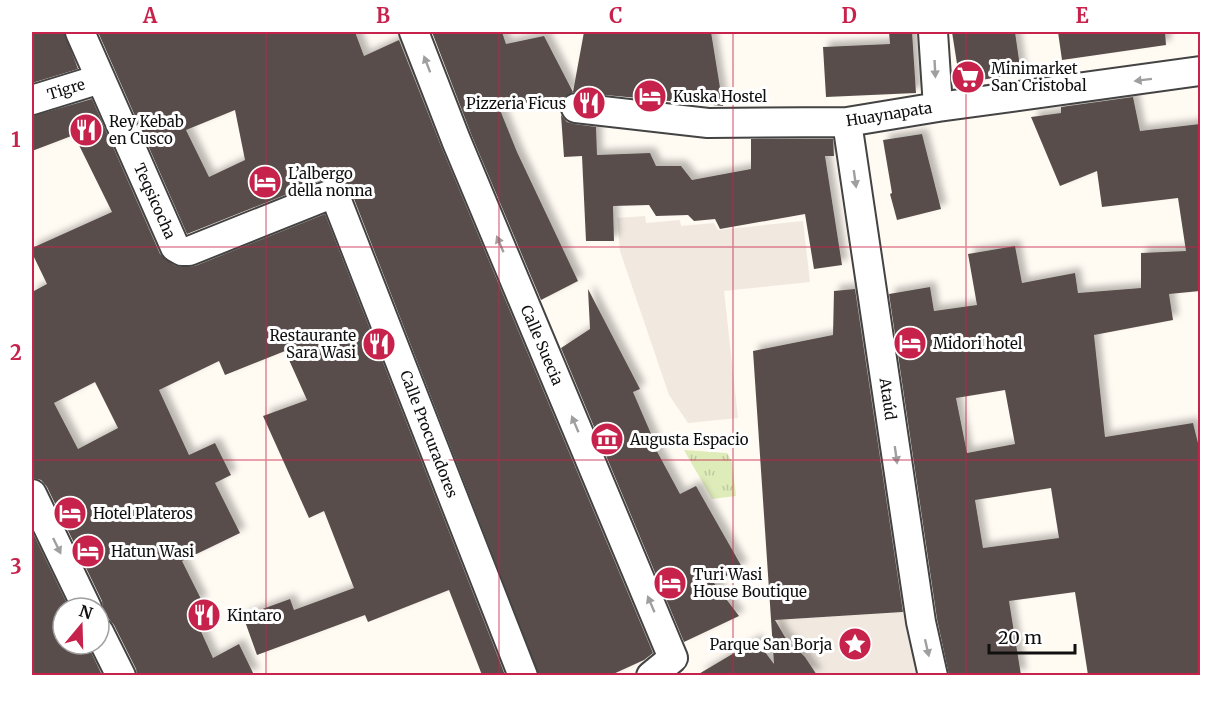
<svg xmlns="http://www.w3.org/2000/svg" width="1232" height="707" viewBox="0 0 1232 707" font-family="Merriweather,serif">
<defs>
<pattern id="grass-tufts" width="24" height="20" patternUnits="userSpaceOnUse" patternTransform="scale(1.5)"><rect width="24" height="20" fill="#deecba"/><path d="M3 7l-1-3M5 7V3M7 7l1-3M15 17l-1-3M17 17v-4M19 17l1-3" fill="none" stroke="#bdc99f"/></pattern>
<filter id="shadow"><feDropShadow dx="5.5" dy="-5.5" stdDeviation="3" flood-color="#0004"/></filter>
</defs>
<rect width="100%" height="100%" fill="#fffaf2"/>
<!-- grass -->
<path fill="url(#grass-tufts)" d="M684 450 727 453 732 462 736 496 712 499Z"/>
<!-- plaza -->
<path fill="#f1e9e0" d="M645 216 646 223 680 220 681 226 714 223 718 230 803 221 810 282 724 291 738 418 688 423 669 395 620 251 617 218Z
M911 612 924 675H817L805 657 771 620Z"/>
<!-- building -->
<path fill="#594e4b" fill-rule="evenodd" filter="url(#shadow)" d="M32 32H64L78 69 32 83Z
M98 32H355L364 56 399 40 441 146 653 653 644 660 611 675H539L349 186 345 181 337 177 328 178 187 234ZM235 110 245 160 209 177 186 130Z
M432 32H502L506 44 544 36 573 92 563 98 561 103 560 100 498 105 517 152 578 281 541 300 471 134Z
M584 32H711L723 106 573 92Z
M889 32H912L916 93 826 97 823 47 890 44Z
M952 32H1015L1021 74 960 83Z
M1058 32H1165L1166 45 1062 60Z
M1133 97 1140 131 1200 124V291L1169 294 1173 320 1094 335 1105 437 1193 423 1200 451V675H1088L1075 592 1009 601 1021 675H949L937 619 889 294 930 287 934 311 977 305 968 254 1015 246 1022 283 1075 273 1078 293 1141 288V253L1186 251 1178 198 1102 207 1097 171 1060 186 1031 117 1061 113V107ZM1005 390 1015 444 967 453 956 398ZM1051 488 1059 538 983 548 975 500Z
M92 99 160 254 174 265 182 267 195 266 325 214 505 675H482L449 590 368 622 365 615 257 655 243 616 290 599 294 610 354 588 324 511 309 518 263 416 307 400 285 351 225 375 219 361 159 390 189 455 215 443 231 475 215 483 240 533 182 561 202 601 190 607 213 658 239 644 254 675H137L136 669 114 625 109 619 101 616 103 609 102 601 47 487 41 480 32 478V292L47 284 32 253V248L112 212 74 135 32 151V116ZM95 382 118 428 78 449 54 403Z
M561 115 567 122 574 124 596 127 597 155 650 153 656 166H681L692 180 751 169V139H833L834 156H825L842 265 814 269 805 214 720 229 715 219 694 221 688 215 656 216 649 205 613 206 614 241H586L582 156 564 157Z
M922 134 941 209 897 220 890 194 892 193 883 140Z
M588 289 640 389 633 392 655 443 653 444 680 494 696 486 742 567 714 583 739 616 684 642 561 348 590 329Z
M855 289 903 612 775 620 785 637 805 657 817 675H697L756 640 774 664 753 351 833 335 834 291Z
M32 531 69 608H63V644H87L102 675H32Z"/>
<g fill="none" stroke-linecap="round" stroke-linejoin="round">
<defs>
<path id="minor" d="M80 32 175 247 182 251H189L334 193 523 676
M414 32 456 140 673 658 651 676
M933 32 938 107
M32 100 100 79
M576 108 708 123 847 122 938 107 1200 71
M847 122 921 622 933 676
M32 494 87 608
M99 632 121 676"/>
</defs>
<!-- minor casing -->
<use href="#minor" stroke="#434343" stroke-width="32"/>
<!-- minor -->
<use href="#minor" stroke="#fff" stroke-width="28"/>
</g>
<!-- one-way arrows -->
<defs><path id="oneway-solid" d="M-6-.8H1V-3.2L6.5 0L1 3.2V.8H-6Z" transform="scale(1.5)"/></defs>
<g fill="#9f9f9f">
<use href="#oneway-solid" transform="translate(427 64) rotate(-111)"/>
<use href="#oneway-solid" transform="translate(935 69) rotate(87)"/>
<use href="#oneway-solid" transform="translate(1143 80) rotate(173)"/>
<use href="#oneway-solid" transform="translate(855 179) rotate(82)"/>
<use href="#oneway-solid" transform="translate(500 244) rotate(-113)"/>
<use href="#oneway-solid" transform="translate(575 424) rotate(-113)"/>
<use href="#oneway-solid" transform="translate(896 455) rotate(82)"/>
<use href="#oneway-solid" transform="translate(57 546) rotate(64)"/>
<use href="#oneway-solid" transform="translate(651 604) rotate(-113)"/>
<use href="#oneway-solid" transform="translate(927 648) rotate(77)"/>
</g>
<!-- grid -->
<path fill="none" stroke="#c6224b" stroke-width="1.5" stroke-opacity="0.55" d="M266 32V676M499 32V676M733 32V676M966 32V676M32 247H1200M32 460H1200"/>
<!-- icons -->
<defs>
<symbol id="supermarket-disc" viewBox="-11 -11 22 22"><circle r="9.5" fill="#c6224b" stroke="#fff"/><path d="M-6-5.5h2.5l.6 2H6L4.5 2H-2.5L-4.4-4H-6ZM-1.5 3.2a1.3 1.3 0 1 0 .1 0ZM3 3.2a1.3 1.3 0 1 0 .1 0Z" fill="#fff"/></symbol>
<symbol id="hotel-disc" viewBox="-11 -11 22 22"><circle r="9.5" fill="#c6224b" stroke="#fff"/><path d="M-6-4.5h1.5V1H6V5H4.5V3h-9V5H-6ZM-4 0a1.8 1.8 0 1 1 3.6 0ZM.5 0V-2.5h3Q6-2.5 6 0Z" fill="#fff"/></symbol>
<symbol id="restaurant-disc" viewBox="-11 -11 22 22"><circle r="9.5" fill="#c6224b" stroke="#fff"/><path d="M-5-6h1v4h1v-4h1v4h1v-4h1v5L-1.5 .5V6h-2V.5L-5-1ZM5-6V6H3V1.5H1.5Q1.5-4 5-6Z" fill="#fff"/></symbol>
<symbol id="museum-disc" viewBox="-11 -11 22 22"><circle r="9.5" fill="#c6224b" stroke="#fff"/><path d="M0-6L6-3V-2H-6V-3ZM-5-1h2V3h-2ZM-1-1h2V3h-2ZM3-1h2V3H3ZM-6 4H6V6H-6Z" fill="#fff"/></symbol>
<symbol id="sight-disc" viewBox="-11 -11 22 22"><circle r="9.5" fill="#c6224b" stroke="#fff"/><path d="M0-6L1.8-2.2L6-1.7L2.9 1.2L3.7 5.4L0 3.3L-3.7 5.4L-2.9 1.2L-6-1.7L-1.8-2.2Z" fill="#fff"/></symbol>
</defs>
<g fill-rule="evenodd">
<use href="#supermarket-disc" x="949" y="58" width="38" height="38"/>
<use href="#hotel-disc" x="631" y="77" width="38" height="38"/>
<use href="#restaurant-disc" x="570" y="84" width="38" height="38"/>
<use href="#restaurant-disc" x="67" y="111" width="38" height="38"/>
<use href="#hotel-disc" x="246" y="163" width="38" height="38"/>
<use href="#hotel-disc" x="891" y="324" width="38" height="38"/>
<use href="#restaurant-disc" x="360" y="325" width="38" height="38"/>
<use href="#museum-disc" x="588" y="420" width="38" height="38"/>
<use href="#hotel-disc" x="51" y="494" width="38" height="38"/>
<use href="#hotel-disc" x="69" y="532" width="38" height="38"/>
<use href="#hotel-disc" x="651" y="564" width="38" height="38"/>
<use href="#restaurant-disc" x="185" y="596" width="38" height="38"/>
<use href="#sight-disc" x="836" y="625" width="38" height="38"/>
</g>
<g text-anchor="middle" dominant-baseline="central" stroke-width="6" stroke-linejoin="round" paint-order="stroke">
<!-- poi labels -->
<g font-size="15" fill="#101010" stroke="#fff" text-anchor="start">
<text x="991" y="68">Minimarket<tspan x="991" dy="17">San Cristobal</tspan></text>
<text x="673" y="96">Kuska Hostel</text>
<text x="566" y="103" text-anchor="end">Pizzeria Ficus</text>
<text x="109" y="121">Rey Kebab<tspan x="109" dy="17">en Cusco</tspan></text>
<text x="288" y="173">L’albergo<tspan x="288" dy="17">della nonna</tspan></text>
<text x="356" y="335" text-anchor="end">Restaurante<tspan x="356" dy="17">Sara Wasi</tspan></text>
<text x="933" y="343">Midori hotel</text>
<text x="630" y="439">Augusta Espacio</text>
<text x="93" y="513">Hotel Plateros</text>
<text x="111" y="551">Hatun Wasi</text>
<text x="693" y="574">Turi Wasi<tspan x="693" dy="17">House Boutique</tspan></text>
<text x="227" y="615">Kintaro</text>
<text x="832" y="644" text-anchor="end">Parque San Borja</text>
</g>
<!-- street labels -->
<g font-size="15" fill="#101010" stroke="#fff">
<text transform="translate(66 89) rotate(-17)">Tigre</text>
<text transform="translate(889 114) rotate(-9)">Huaynapata</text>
<text transform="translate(155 201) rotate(66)">Teqsicocha</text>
<text transform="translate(542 345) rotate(67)">Calle Suecia</text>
<text transform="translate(888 399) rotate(82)">Ataúd</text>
<text transform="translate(429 434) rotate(69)">Calle Procuradores</text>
</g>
</g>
<!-- border -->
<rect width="1232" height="707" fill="none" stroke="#ffffff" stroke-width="66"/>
<!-- north arrow -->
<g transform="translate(81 626) rotate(19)"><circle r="28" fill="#ffffff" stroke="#9f9f9f" stroke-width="1.5"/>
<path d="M0-4.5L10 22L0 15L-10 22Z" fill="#c6224b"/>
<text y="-9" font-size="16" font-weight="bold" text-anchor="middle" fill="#101010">N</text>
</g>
<!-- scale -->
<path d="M989 644v9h86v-9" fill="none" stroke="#101010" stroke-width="3"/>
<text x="998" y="644" font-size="18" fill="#101010" stroke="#ffffff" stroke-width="4.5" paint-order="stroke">20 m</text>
<rect x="33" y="33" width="1166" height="641" fill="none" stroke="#c6224b" stroke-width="2"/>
<g font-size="20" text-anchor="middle" font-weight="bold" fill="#c6224b">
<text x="150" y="23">A</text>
<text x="383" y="23">B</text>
<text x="616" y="23">C</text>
<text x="849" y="23">D</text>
<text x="1082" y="23">E</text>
<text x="16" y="147">1</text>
<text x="16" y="360">2</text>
<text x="16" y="574">3</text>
</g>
</svg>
